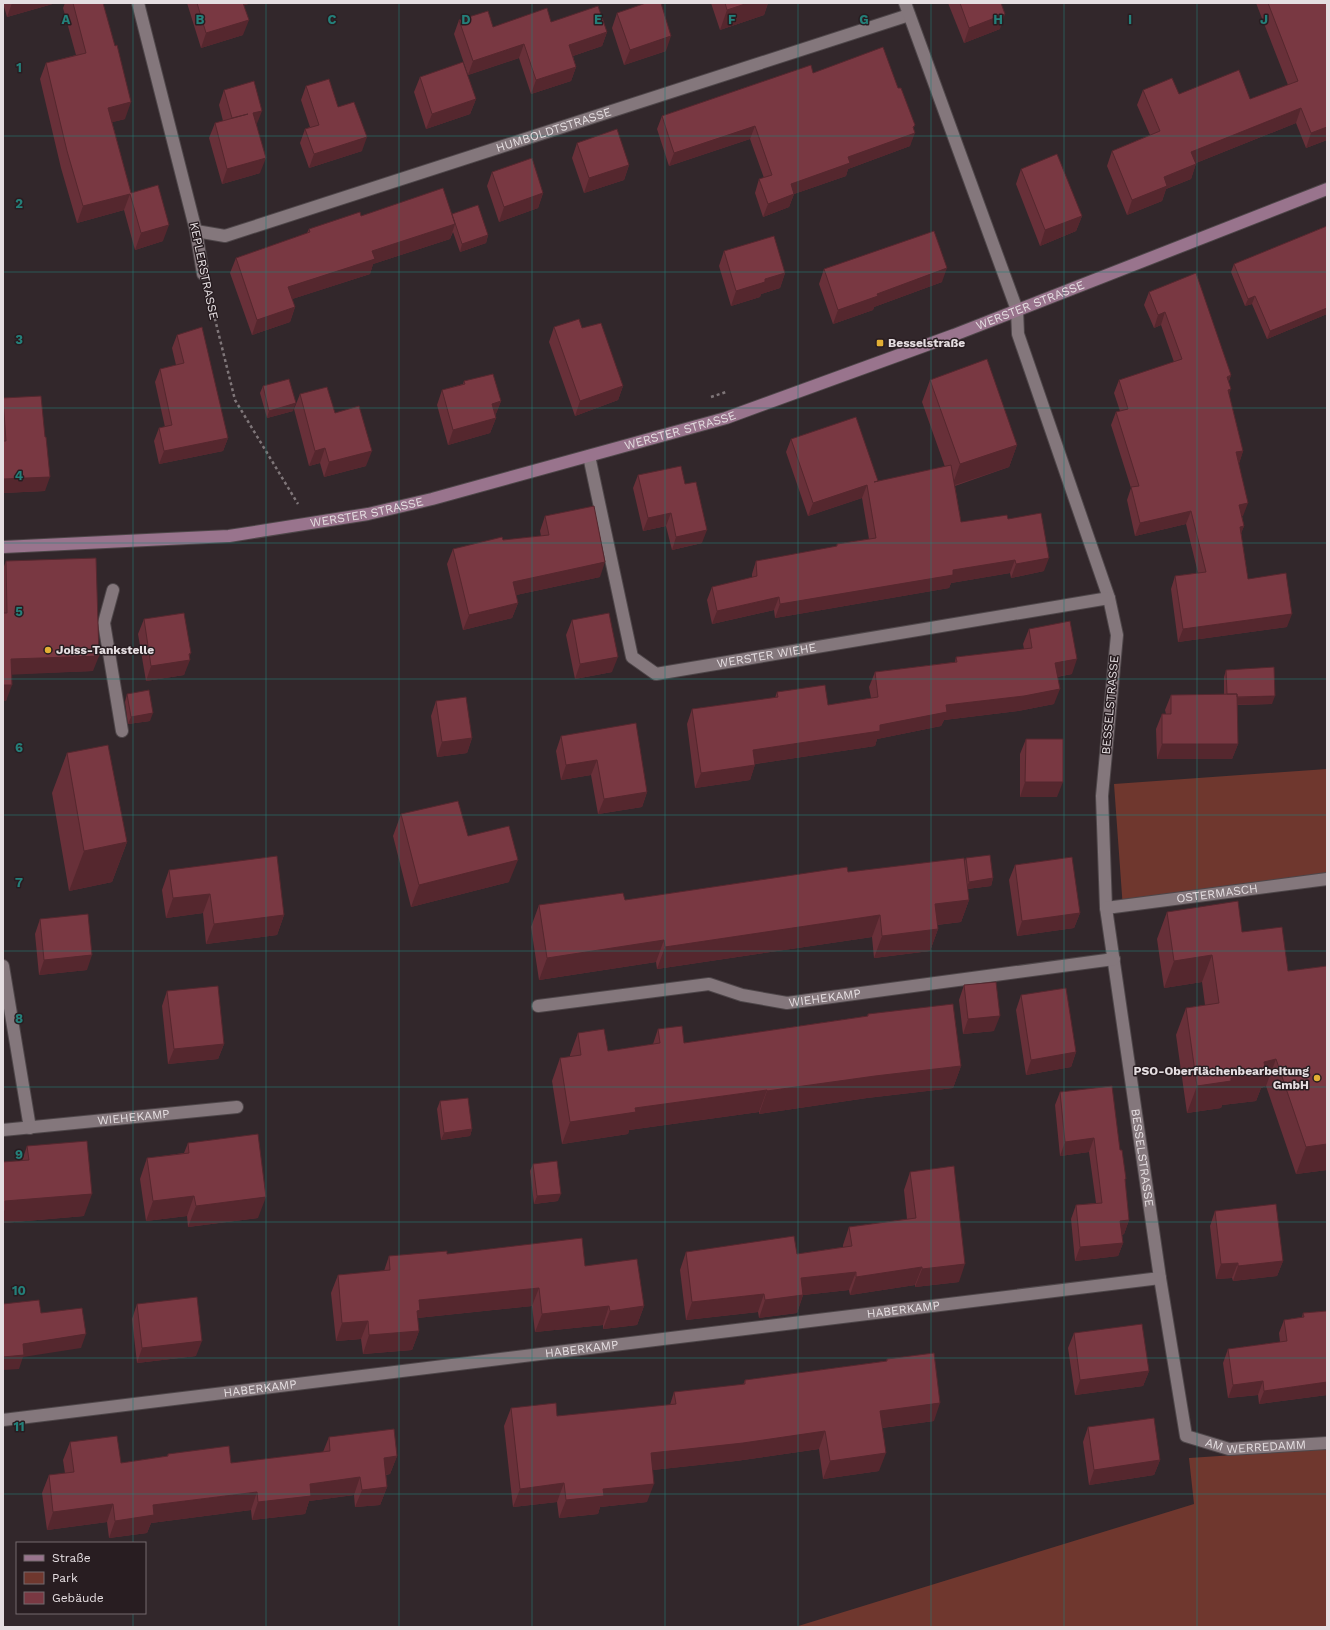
<svg xmlns="http://www.w3.org/2000/svg" width="1330" height="1630" viewBox="0 0 1330 1630" font-family="'Work Sans',sans-serif">
<rect width="100%" height="100%" fill="#32272b"/>
<!-- green -->
<path fill="#6f372e" d="M1327 769V881L1123 909 1114 784Z
M1327 1449V1627H795L1194 1504 1189 1458Z"/>
<g fill="none" stroke-linecap="round" stroke-linejoin="round">
<defs>
<path id="lane" d="M196 231 203 274
M113 590 104 623 122 731"/>
<g id="street">
<path id="s1" d="M138 3 196 231 225 236 909 15"/>
<path id="s2" d="M905 3 1017 310 1018 334 1109 598 1117 635 1102 796 1106 908 1160 1278 1186 1436 1229 1449 1327 1443"/>
<path id="s3" d="M589 456 632 657 656 674 1109 598"/>
<path id="s4" d="M1106 908 1327 879"/>
<path d="M3 966 30 1128"/>
<path id="s5" d="M538 1006 709 984 742 995 787 1003 1114 959"/>
<path id="s6" d="M3 1130 237 1107"/>
<path id="s7" d="M3 1420 1160 1278"/>
</g>
<g id="secondary">
<path id="s8" d="M3 547 229 536 368 514 432 499 726 418 954 335 1327 189"/>
</g>
</defs>
<!-- lane casing -->
<use href="#lane" stroke="#4e4649" stroke-width="14"/>
<!-- street casing -->
<use href="#street" stroke="#4e4649" stroke-width="14"/>
<!-- secondary casing -->
<use href="#secondary" stroke="#4e4649" stroke-width="14"/>
<!-- path -->
<path stroke="#7f7679" stroke-width="2.5" stroke-dasharray="3 3" stroke-linecap="butt" d="M209 295 235 400 298 504
M711 397 726 392"/>
<!-- lane -->
<use href="#lane" stroke="#84777c" stroke-width="12"/>
<!-- street -->
<use href="#street" stroke="#84777c" stroke-width="12"/>
<!-- secondary -->
<use href="#secondary" stroke="#99748d" stroke-width="12"/>
</g>
<!-- wall -->
<path fill="#683039" d="M3 3H56L7 17Z
M65 3H103L125 119 112 122 131 193 163 241 135 250 124 210 77 223 61 168 40 79 46 63 76 55 63 8Z
M187 3H252L244 5 243 35 201 48Z
M711 3H768L764 15 720 30Z
M948 3H1001L1000 29 964 43Z
M1256 3H1327V140L1306 148 1296 123 1196 163 1191 179 1166 189 1162 201 1127 215 1107 166 1112 151 1150 135 1137 105 1143 90 1179 94 1250 99 1288 85Z
M617 13 666 51 624 65 612 28Z
M459 20 493 27 551 22 607 32 602 46 573 56 576 67 571 81 531 94 519 58 468 75 454 34Z
M813 73 898 88 915 125 913 129 910 146 848 169 846 176 794 194 789 207 763 217 755 193 759 179 764 178 750 139 669 166 657 129 662 116Z
M420 77 476 99 470 114 426 129 414 92Z
M306 86 338 107 362 151 309 168 300 143 305 129 310 127 301 100Z
M224 90 257 125 260 173 222 184 209 138 215 123 223 121 219 105Z
M577 143 629 165 624 180 584 193 572 158Z
M1021 169 1082 216 1076 231 1040 246 1016 184Z
M492 172 543 193 538 208 499 222 487 186Z
M452 214 488 235 486 243 460 252 453 232 450 239 373 264 370 274 292 299 295 307 290 322 252 335 230 273 236 258 307 233 309 229 361 216Z
M1327 226V314L1267 339 1252 304 1245 306 1231 272 1234 264Z
M724 251 785 273 780 288 761 294 760 297 731 306 719 266Z
M824 269 942 282 874 307 873 310 833 324 819 284Z
M1149 292 1231 375 1229 381V394L1243 451 1239 463 1243 516H1242L1244 526 1241 533 1248 579 1287 627 1178 642 1171 589 1175 576 1198 573 1186 524 1135 536 1127 500 1131 488 1111 425 1116 412 1120 411 1114 393 1119 380 1174 362 1161 325 1154 328 1144 305Z
M554 327 582 328 623 386 618 400 575 416 549 342Z
M177 335 228 438 223 451 159 464 154 441 159 428 165 427 155 382 160 369 176 365 172 348Z
M930 380 1017 445 1009 467 955 486 961 522 1008 519 1044 571 1011 578 1010 573 951 583 949 588 775 618 774 610 712 624 707 600 712 587 752 578V574L756 561 836 547 837 544 869 539 862 498 808 516 786 452 791 439 878 482 945 467 922 402Z
M464 381 501 401 495 416 496 418 490 433 448 445 437 405 442 390 463 384Z
M263 386 293 411 267 418 260 393Z
M300 394 335 413 366 466 324 477 320 463 309 466 294 409Z
M3 398 45 491 3 493Z
M638 475 685 484 702 543 672 550 666 526 643 531 633 488Z
M545 516 600 577 516 595 518 603 512 618 463 630 447 564 453 549 503 540 541 536 540 531Z
M6 561 93 671 12 674 6 701H3V569Z
M144 619 189 657 184 675 146 681 138 634Z
M572 620 612 672 575 679 566 635Z
M1029 629 1072 674 1057 677 1054 704 1018 711 944 720 941 726 877 739 875 746 755 764 750 780 695 788 687 724 692 709 775 698 777 692 828 705 871 698 869 687 875 672 955 662 956 657 1024 649 1023 644Z
M1226 670 1272 704 1237 705 1238 744 1232 759H1157L1156 729 1162 714H1166L1165 710 1171 695H1224V677Z
M127 694 150 721 128 724 125 702Z
M436 701 472 738 467 753 437 757 431 716Z
M561 736 647 792 642 807 598 814 591 775 561 780 556 751Z
M1026 739 1057 797H1020V754Z
M67 753 127 842 112 882 69 891 52 793Z
M401 814 509 882 411 907 393 836Z
M966 858 993 878 991 886 967 889 969 900 961 922 937 925 938 929 930 951 874 958 872 937 657 969 656 962 539 980 531 927 539 905 625 900 848 872 964 863Z
M1015 865 1080 913 1074 928 1017 936 1009 880Z
M169 870 284 915 277 935 206 944 203 913 166 918 162 890Z
M1167 912 1242 932 1288 971 1327 966V1170L1296 1174 1266 1086 1261 1088 1256 1101 1222 1105 1221 1108 1187 1113 1176 1035 1186 1008 1205 1005 1202 982 1164 988 1157 939Z
M40 919 87 970 39 975 35 934Z
M964 985 994 1031 963 1034 959 1000Z
M167 991 224 1044 218 1059 168 1064 162 1006Z
M1021 995 1076 1052 1071 1067 1026 1075 1016 1010Z
M868 1014 961 1066 953 1088 867 1098 759 1114V1112L629 1130 628 1134 562 1144 552 1081 560 1058 570 1057V1055L578 1033 608 1051 653 1044 658 1029 684 1043 867 1016Z
M1060 1092 1120 1150 1125 1181 1129 1220 1124 1234 1122 1235 1123 1243 1118 1256 1075 1261 1071 1219 1076 1205 1096 1203 1089 1152 1060 1156 1055 1105Z
M440 1101 472 1129 470 1136 441 1140 437 1109Z
M188 1143 258 1218 188 1227 187 1216 146 1221 140 1179 147 1158 184 1153Z
M27 1146 84 1216 3 1223V1162L22 1161Z
M533 1164 558 1201 534 1204 530 1171Z
M910 1172 959 1282 915 1287V1285L850 1295 849 1290 803 1295 797 1313 759 1318 758 1312 686 1320 680 1270 686 1252 797 1254 843 1247V1245L849 1227 907 1219 904 1190Z
M1215 1211 1283 1261 1277 1276 1233 1281 1232 1278 1216 1279 1210 1226Z
M447 1254 585 1266 644 1306 637 1325 603 1329V1325L535 1332 532 1306 417 1318 419 1331 412 1350 363 1354 361 1339 336 1341 331 1293 338 1275 384 1271 389 1256Z
M137 1304 196 1356 137 1363 132 1319Z
M1327 1311V1395L1259 1404 1258 1395 1228 1398 1223 1363 1228 1349 1280 1342 1279 1333 1284 1320 1302 1317 1303 1313Z
M1074 1333 1149 1371 1143 1386 1075 1395 1068 1348Z
M887 1359 934 1421 882 1428 879 1471 823 1479 819 1449 736 1461 652 1470 647 1502 600 1507 598 1514 559 1518 557 1502 513 1507 504 1426 511 1408 557 1416 670 1405 674 1392 743 1385 745 1380 886 1361Z
M1088 1427 1160 1460 1154 1475 1089 1485 1083 1442Z
M329 1437 397 1456 390 1474 386 1475 387 1487 380 1505 355 1507 354 1495 309 1501 305 1514 252 1520 251 1510 151 1523 147 1533 109 1538 107 1522 47 1530 42 1493 49 1475 65 1473 63 1460 70 1442 121 1463 167 1456 168 1454 231 1463 323 1452Z"/>
<!-- shaded-wall -->
<path fill="#55272e" d="M12 3H56L7 17Z
M237 3H252L235 8Z
M748 3H768L764 15 720 30 727 10Z
M1005 14 1000 29 964 43 969 28Z
M249 20 243 35 201 48 206 33Z
M607 32 602 46 564 59 569 45Z
M671 36 666 51 624 65 630 50Z
M524 44 519 58 468 75 473 61Z
M576 67 571 81 531 94 536 80Z
M476 99 470 114 426 129 432 114Z
M131 102 125 119 102 125 108 108Z
M1301 108 1296 123 1186 167 1191 152Z
M262 111 256 126 253 113Z
M915 125 911 134 915 133 910 146 848 169 846 176 794 194 789 207 763 217 768 204 791 184 913 127Z
M755 126 750 139 669 166 674 153Z
M1327 127V140L1306 148 1311 133Z
M367 137 362 151 309 168 314 154Z
M266 158 260 173 222 184 227 169Z
M1196 164 1191 179 1166 189 1162 201 1127 215 1132 200 1164 177Z
M629 165 624 180 584 193 589 178Z
M543 193 538 208 499 222 504 207Z
M130 194 124 210 77 223 83 206Z
M1082 216 1076 231 1040 246 1045 230Z
M455 224 450 239 373 264 370 274 283 302 288 287 372 251Z
M169 225 163 241 135 250 141 233Z
M488 235 486 243 460 252 462 244Z
M947 268 942 282 874 307 873 310 833 324 838 310 877 294Z
M785 273 780 288 761 294 760 297 731 306 736 291 765 279Z
M1255 296 1252 304 1245 306 1248 299Z
M295 307 290 322 252 335 257 320Z
M1327 308V314L1267 339 1270 331Z
M1165 312 1161 325 1154 328 1158 315Z
M1231 375 1226 388 1227 377Z
M623 386 618 400 575 416 580 401Z
M1231 389 1227 402 1228 390Z
M501 401 495 416 492 404Z
M296 403 293 411 267 418 269 411Z
M496 418 490 433 448 445 453 430Z
M228 438 223 451 159 464 164 451Z
M1017 445 1009 467 952 486 960 464Z
M325 448 320 463 309 466 315 451Z
M372 451 366 466 324 477 329 462Z
M1243 451 1239 464 1236 452Z
M50 477 45 491 3 493V479Z
M867 485 862 498 808 516 813 503Z
M1248 503 1243 516 1234 518 1239 505Z
M1191 511 1186 524 1135 536 1140 523Z
M671 513 666 526 643 531 648 518Z
M1244 526 1239 539 1240 527Z
M707 530 702 543 672 550 676 537Z
M1049 558 1044 571 1011 578 1016 564Z
M1015 560 1010 573 951 583 949 588 775 618 780 604 953 570Z
M605 562 600 577 507 597 513 582Z
M779 597 774 610 712 624 717 611Z
M518 603 512 618 463 630 469 615Z
M1292 614 1287 627 1178 642 1183 629Z
M191 653 188 660H190L184 675 146 681 151 666Z
M99 656 93 671 5 675 11 659Z
M618 657 612 672 575 679 580 664Z
M1077 659 1072 674 1049 678 1055 663Z
M3 685H12L6 701H3Z
M1060 689 1054 704 1018 711 944 720 941 726 877 739 875 746 748 765 753 750 880 725 946 705Z
M1275 696 1272 704 1225 705 1227 698Z
M153 713 150 721 128 724 131 717Z
M472 738 467 753 437 757 442 742Z
M1162 744H1238L1232 759H1157Z
M597 760 591 775 561 780 566 765Z
M755 765 750 780 695 788 701 773Z
M1025 782H1063L1057 797H1020Z
M647 792 642 807 598 814 604 799Z
M127 842 112 882 69 891 84 851Z
M518 860 509 882 411 907 419 885Z
M993 878 991 886 966 889 969 882Z
M210 894 203 913 166 918 173 898Z
M969 900 961 922 927 926 935 904Z
M1080 913 1074 928 1017 936 1022 921Z
M284 915 277 935 206 944 214 924Z
M880 915 872 937 657 969 665 947Z
M938 929 930 951 874 958 882 936Z
M664 940 656 962 539 980 547 958Z
M92 955 87 970 39 975 44 960Z
M1212 955 1202 982 1164 988 1174 961Z
M1000 1016 994 1031 963 1034 968 1019Z
M224 1044 218 1059 168 1064 174 1049Z
M1076 1052 1071 1067 1026 1075 1031 1060Z
M1276 1059 1266 1086 1261 1088 1256 1101 1222 1105 1221 1108 1187 1113 1197 1086 1231 1078 1264 1062Z
M961 1066 953 1088 867 1098 759 1114 767 1091 875 1076Z
M767 1090 759 1112 629 1130 628 1134 562 1144 570 1122 635 1108Z
M472 1129 470 1136 441 1140 444 1133Z
M1094 1138 1089 1152 1060 1156 1065 1142Z
M1327 1144V1170L1296 1174 1306 1147Z
M92 1194 84 1216 3 1223V1206L5 1201Z
M561 1194 558 1201 534 1204 537 1196Z
M194 1196 187 1216 146 1221 153 1201Z
M266 1197 258 1218 188 1227 196 1206Z
M1129 1220 1124 1234 1115 1235 1120 1221Z
M1123 1243 1118 1256 1075 1261 1080 1247Z
M1283 1261 1277 1276 1233 1281 1238 1266Z
M1238 1263 1232 1278 1216 1279 1221 1264Z
M965 1264 959 1282 915 1287 922 1269Z
M922 1267 915 1285 850 1295 856 1277Z
M856 1272 849 1290 803 1295 797 1313 759 1318 765 1300 801 1278Z
M539 1288 532 1306 417 1318 410 1329 419 1300Z
M764 1294 758 1312 686 1320 692 1302Z
M609 1306 603 1325 535 1332 542 1314Z
M644 1306 637 1325 603 1329 610 1311Z
M368 1321 361 1339 336 1341 342 1323Z
M419 1331 412 1350 363 1354 369 1335Z
M86 1334 81 1348 23 1357 19 1369 3 1370V1357L23 1344Z
M202 1341 196 1356 137 1363 142 1348Z
M1149 1371 1143 1386 1075 1395 1080 1380Z
M1263 1381 1258 1395 1228 1398 1233 1385Z
M1327 1382V1395L1259 1404 1264 1391Z
M940 1403 934 1421 873 1429 880 1411Z
M825 1431 819 1449 736 1461 644 1471 651 1453Z
M886 1453 879 1471 823 1479 830 1461Z
M397 1456 390 1474 377 1475 384 1458Z
M1160 1460 1154 1475 1089 1485 1094 1470Z
M360 1477 354 1495 309 1501 305 1514 252 1520 258 1502 310 1484Z
M564 1483 557 1502 513 1507 520 1489Z
M654 1484 647 1502 600 1507 598 1514 559 1518 566 1500 603 1489Z
M387 1487 380 1505 355 1507 362 1490Z
M257 1492 251 1510 151 1523 147 1533 109 1538 115 1521 153 1505Z
M113 1504 107 1522 47 1530 53 1512Z"/>
<!-- building -->
<path fill="#793842" stroke="#55272e" d="M73 3H103L115 46 117 45 131 102 108 108 131 193 158 185 169 225 141 233 130 194 83 206 67 151 46 63 86 53Z
M197 3H243L249 20 206 33Z
M646 3H661L671 36 630 50 617 13Z
M725 3H748L727 10Z
M960 3H1001L1005 14 969 28Z
M1268 3H1327V127L1311 133 1301 108 1191 152 1196 164 1164 177 1167 186 1132 200 1112 151 1160 131 1143 90 1172 78 1179 94 1239 70 1250 99 1298 81Z
M598 6 607 32 569 45 576 67 536 80 524 44 473 61 459 20 488 11 493 27 547 8 551 22Z
M883 47 898 88H901L915 125 913 127 915 133 848 157 850 163 791 184 794 194 768 204 759 179 772 175 755 126 674 153 662 116 811 65 813 73Z
M463 62 476 99 432 114 420 77Z
M329 79 338 107 354 102 367 137 314 154 305 129 319 125 306 86Z
M254 81 262 111 253 113 266 158 227 169 215 123 248 114 232 118 224 90Z
M617 129 629 165 589 178 577 143Z
M1057 154 1082 216 1045 230 1021 169Z
M532 158 543 193 504 207 492 172Z
M443 188 455 224 372 251 375 259 288 287 295 307 257 320 236 258 310 232 309 229 360 212 361 216Z
M478 205 488 235 462 244 452 214Z
M1327 226V308L1270 331 1255 296 1248 299 1234 264Z
M934 231 947 268 877 294 878 296 838 310 824 269Z
M774 236 785 273 765 279V282L736 291 724 251Z
M1196 273 1231 375 1227 377 1231 389 1228 390 1243 451 1236 452 1248 503 1239 505 1244 526 1240 527 1248 579 1286 573 1292 614 1183 629 1175 576 1206 572 1191 511 1140 523 1131 487 1139 486 1116 412 1128 409 1119 380 1182 359 1165 312 1158 315 1149 292Z
M579 319 582 328 601 323 623 386 580 401 554 327Z
M202 327 228 438 164 451 159 428 172 425 160 369 184 363 177 335Z
M987 359 1017 445 960 464 930 380Z
M493 374 501 401 492 404 496 418 453 430 442 390 465 384 464 381Z
M289 379 296 403 269 411 263 386Z
M327 387 335 413 359 406 372 451 329 462 325 448 315 451 300 394Z
M41 396 45 437H46L50 477 3 479V441H6L3 398Z
M856 417 878 481 874 482 951 465 961 522 1007 515 1008 519 1041 513 1049 558 1016 564 1015 560 953 570V575L780 604 779 597 717 611 712 587 757 576 756 561 837 546V544L876 538 867 485 813 503 791 439Z
M681 466 685 484 696 482 707 530 676 537 671 513 648 518 638 475Z
M594 506 605 562 513 582 518 603 469 615 453 549 502 537 503 540 549 535 545 516Z
M96 558 99 656 11 659 12 685H3V613H7L6 561Z
M184 613 191 653 189 654 190 660 151 666 144 619Z
M609 613 618 657 580 664 572 620Z
M1070 621 1077 659 1055 663 1060 689 1024 696 946 705 947 712 880 725V731L753 750 755 765 701 773 692 709 778 697 777 692 825 685 828 705 878 697 875 672 957 662 956 657 1032 648 1029 629Z
M1274 667 1275 696 1237 697V694H1227L1226 670Z
M149 690 153 713 131 717 127 694Z
M1237 694 1238 744H1162V714H1171V695Z
M466 697 472 738 442 742 436 701Z
M636 723 647 792 604 799 597 760 566 765 561 736Z
M1026 739H1063V782H1025Z
M108 745 127 842 84 851 67 753Z
M458 801 468 836 509 826 518 860 419 885 401 814Z
M990 855 993 878 969 882 966 858Z
M277 856 284 915 214 924 210 894 173 898 169 870Z
M1072 857 1080 913 1022 921 1015 865Z
M964 858 969 900 935 904 938 929 882 936 880 915 665 947 664 940 547 958 539 905 623 893 625 900 847 867 848 872Z
M1238 901 1242 932 1282 927 1288 971 1327 966V1144L1306 1147 1276 1059 1264 1062 1266 1074 1231 1078V1081L1197 1086 1186 1008 1219 1003 1212 955 1174 961 1167 912Z
M88 914 92 955 44 960 40 919Z
M996 982 1000 1016 968 1019 964 985Z
M218 986 224 1044 174 1049 167 991Z
M1066 988 1076 1052 1031 1060 1021 995Z
M953 1004 961 1066 875 1076 767 1091V1090L635 1108 636 1112 570 1122 560 1058 581 1055 578 1033 604 1029 608 1051 660 1043 658 1029 682 1026 684 1043 868 1016V1014Z
M1112 1086 1120 1150H1122L1126 1179H1125L1129 1220 1120 1221 1123 1243 1080 1247 1076 1205 1102 1203 1094 1138 1065 1142 1060 1092Z
M468 1098 472 1129 444 1133 440 1101Z
M258 1134 266 1197 196 1206 194 1196 153 1201 147 1158 189 1153 188 1143Z
M87 1141 92 1194 5 1201V1211H3V1162L29 1160 27 1146Z
M557 1161 561 1194 537 1196 533 1164Z
M954 1166 965 1264 922 1269V1267L856 1277V1272L801 1278 803 1295 765 1300 764 1294 692 1302 686 1252 794 1236 797 1254 852 1246 849 1227 916 1218 910 1172Z
M1276 1204 1283 1261 1238 1266V1263L1221 1264 1215 1211Z
M582 1238 585 1266 637 1259 644 1306 610 1311 609 1306 542 1314 539 1288 419 1300 420 1310 417 1311 419 1331 369 1335 368 1321 342 1323 338 1275 390 1270 389 1256 447 1251V1254Z
M197 1297 202 1341 142 1348 137 1304Z
M39 1300 41 1313 82 1308 86 1334 23 1344 24 1355 3 1357V1304Z
M1327 1311V1382L1264 1391 1263 1381 1233 1385 1228 1349 1287 1341 1284 1320 1304 1317 1303 1313Z
M1142 1324 1149 1371 1080 1380 1074 1333Z
M934 1353 940 1403 880 1411 886 1453 830 1461 825 1431 743 1443 651 1453 654 1484 603 1489 604 1496 566 1500 564 1483 520 1489 511 1408 556 1403 557 1416 676 1404 674 1392 745 1384V1380L887 1361V1359Z
M1154 1418 1160 1460 1094 1470 1088 1427Z
M394 1429 397 1456 384 1458 387 1487 362 1490 360 1477 310 1484 311 1496 258 1502 257 1492 153 1505 154 1515 115 1521 113 1504 53 1512 49 1475 74 1472 70 1442 117 1436 121 1463 168 1456V1454L229 1446 231 1463 330 1451 329 1437Z"/>
<!-- grid -->
<path fill="none" stroke="#24807a" stroke-width="1" stroke-opacity="0.55" d="M133 3V1543M266 3V1627M399 3V1627M532 3V1627M665 3V1627M798 3V1627M931 3V1627M1064 3V1627M1197 3V1627M3 136H1327M3 272H1327M3 408H1327M3 543H1327M3 679H1327M3 815H1327M3 951H1327M3 1087H1327M3 1222H1327M3 1358H1327M3 1494H1327M133 1613V1627"/>
<!-- markers -->
<g fill="#e2af34" stroke="#281d21" stroke-width="1.5">
<rect x="876" y="339" width="8" height="8" rx="2"/>
<circle cx="48" cy="650" r="4"/>
<circle cx="1317" cy="1078" r="4"/>
</g>
<g text-anchor="middle" dominant-baseline="central" stroke-width="3" stroke-linejoin="round" paint-order="stroke">
<!-- street labels -->
<g font-size="12" fill="#e5dee1" stroke="#281d21">
<text stroke="none"><textPath href="#s1" startOffset="610">HUMBOLDTSTRASSE</textPath></text>
<text transform="translate(204 271) rotate(78)">KEPLERSTRASSE</text>
<text stroke="none"><textPath href="#s8" startOffset="1062">WERSTER STRASSE</textPath></text>
<text stroke="none"><textPath href="#s8" startOffset="690">WERSTER STRASSE</textPath></text>
<text stroke="none"><textPath href="#s8" startOffset="366">WERSTER STRASSE</textPath></text>
<text stroke="none"><textPath href="#s3" startOffset="347">WERSTER WIEHE</textPath></text>
<text transform="translate(1110 705) rotate(-85)">BESSELSTRASSE</text>
<text stroke="none"><textPath href="#s4" startOffset="112">OSTERMASCH</textPath></text>
<text stroke="none"><textPath href="#s5" startOffset="291">WIEHEKAMP</textPath></text>
<text stroke="none"><textPath href="#s6" startOffset="131">WIEHEKAMP</textPath></text>
<text stroke="none"><textPath href="#s2" startOffset="1194">BESSELSTRASSE</textPath></text>
<text stroke="none"><textPath href="#s7" startOffset="907">HABERKAMP</textPath></text>
<text stroke="none"><textPath href="#s7" startOffset="583">HABERKAMP</textPath></text>
<text stroke="none"><textPath href="#s7" startOffset="259">HABERKAMP</textPath></text>
<text stroke="none"><textPath href="#s2" startOffset="1547">AM WERREDAMM</textPath></text>
</g>
<!-- poi labels -->
<g font-size="12" font-weight="bold" fill="#e5dee1" stroke="#281d21" text-anchor="start">
<text x="888" y="343">Besselstraße</text>
<text x="56" y="650">Joiss-Tankstelle</text>
<text x="1309" y="1071" text-anchor="end">PSO-Oberflächenbearbeitung<tspan x="1309" dy="14">GmbH</tspan></text>
</g>
</g>
<g font-size="13" text-anchor="middle" font-weight="bold" fill="#24807a" stroke="#281d21" stroke-width="3" stroke-linejoin="round" paint-order="stroke">
<text x="66" y="24">A</text>
<text x="200" y="24">B</text>
<text x="332" y="24">C</text>
<text x="466" y="24">D</text>
<text x="598" y="24">E</text>
<text x="732" y="24">F</text>
<text x="864" y="24">G</text>
<text x="998" y="24">H</text>
<text x="1130" y="24">I</text>
<text x="1264" y="24">J</text>
<text x="19" y="72">1</text>
<text x="19" y="208">2</text>
<text x="19" y="344">3</text>
<text x="19" y="480">4</text>
<text x="19" y="616">5</text>
<text x="19" y="752">6</text>
<text x="19" y="887">7</text>
<text x="19" y="1023">8</text>
<text x="19" y="1159">9</text>
<text x="19" y="1295">10</text>
<text x="19" y="1431">11</text>
</g>
<!-- border -->
<rect width="1330" height="1630" fill="none" stroke="#e5dee1" stroke-width="8"/>
<!-- legend -->
<rect x="16" y="1542" width="130" height="72" fill="#281d21" stroke="#746a6e"/>
<rect x="24" y="1555" width="20" height="6" fill="#99748d" stroke="#746a6e"/>
<text x="52" y="1562" font-size="12" fill="#e5dee1">Straße</text>
<rect x="24" y="1572" width="20" height="12" fill="#6f372e" stroke="#746a6e"/>
<text x="52" y="1582" font-size="12" fill="#e5dee1">Park</text>
<rect x="24" y="1592" width="20" height="12" fill="#793842" stroke="#746a6e"/>
<text x="52" y="1602" font-size="12" fill="#e5dee1">Gebäude</text>
</svg>
